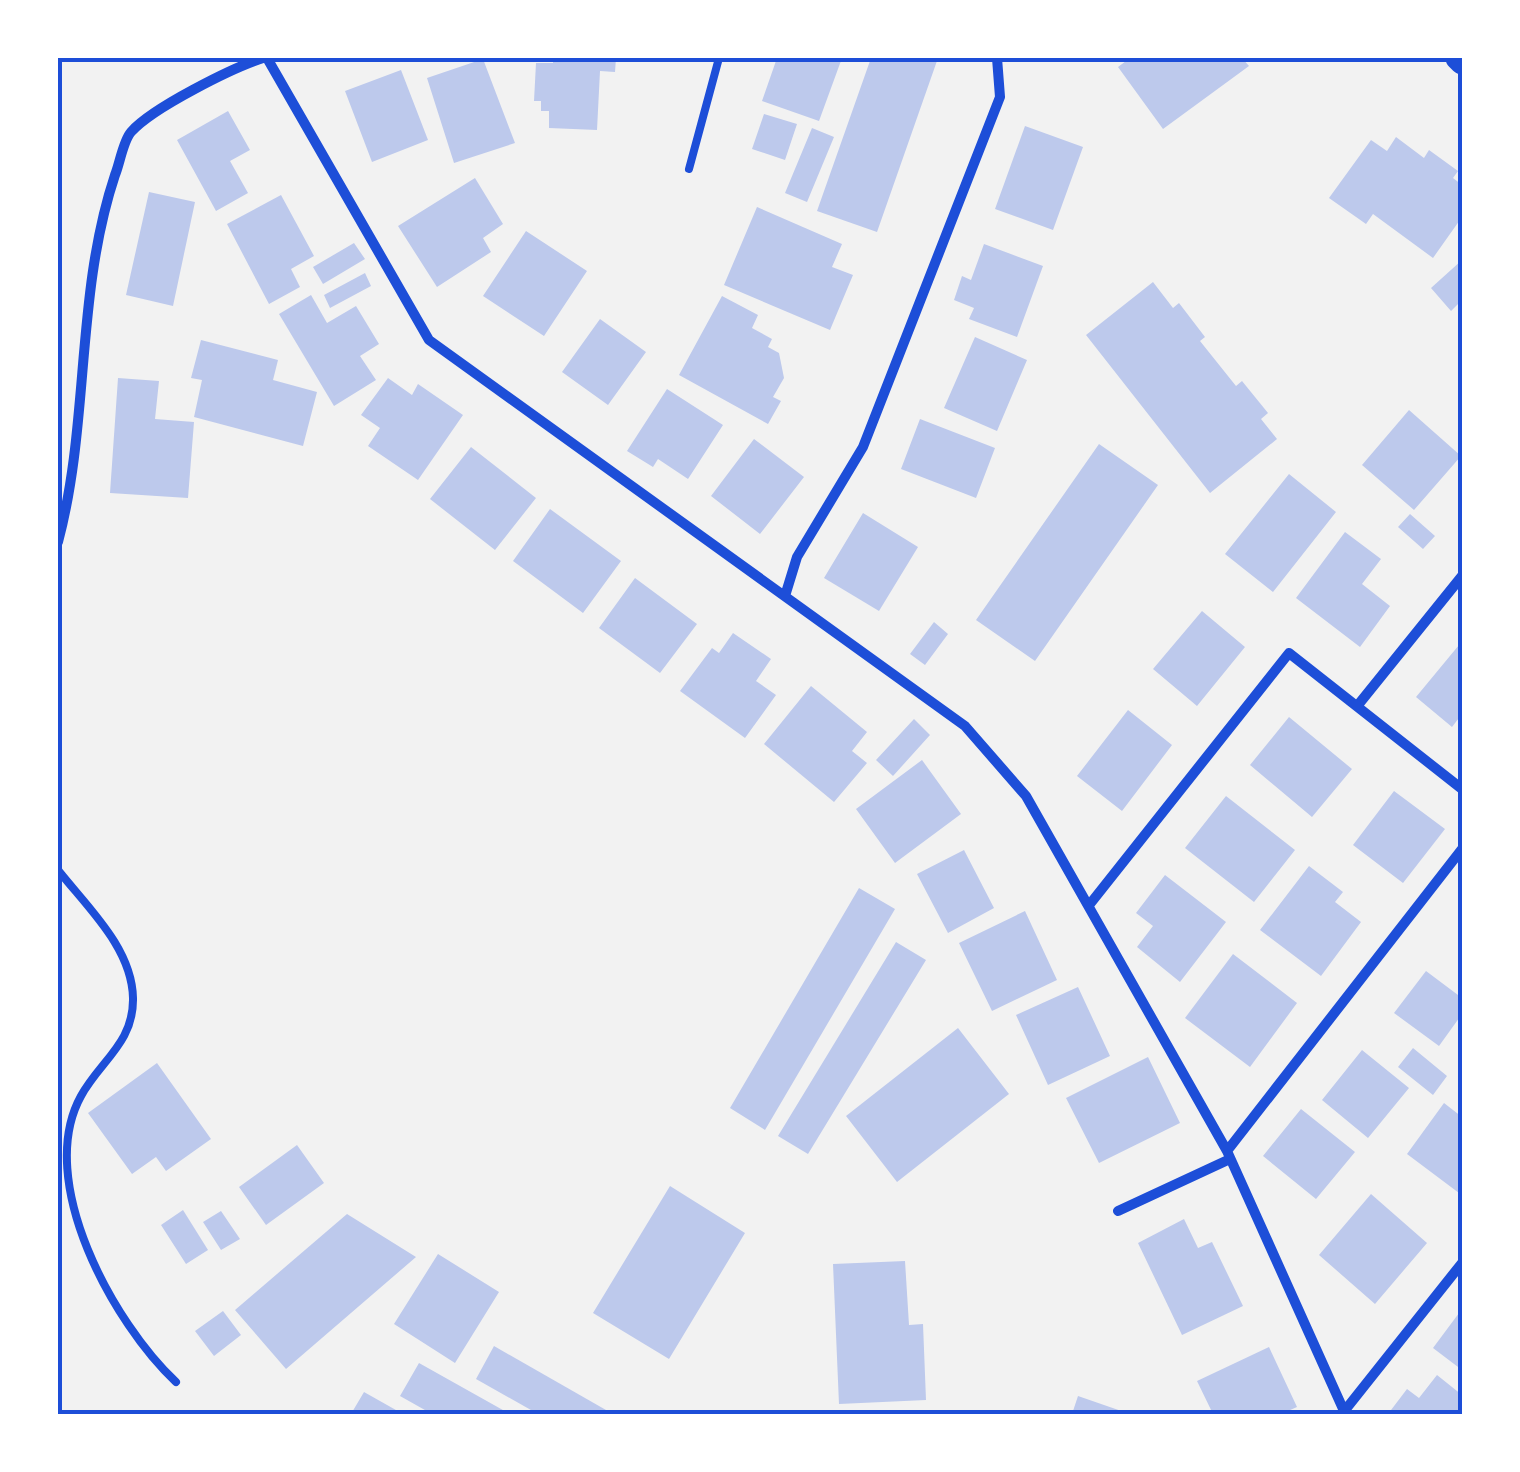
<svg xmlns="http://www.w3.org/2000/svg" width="1520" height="1472" viewBox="0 0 1520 1472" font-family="Inter,sans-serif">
<rect width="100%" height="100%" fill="#f2f2f2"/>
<!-- building -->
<path fill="#bdc9ec" d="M553 58H616L615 72 600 71 597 130 549 128V111H541V101H534L536 63H553Z
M777 58H842L819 121 762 101Z
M871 58H938L877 232 817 211Z
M1130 58H1242L1249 66 1163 129 1118 67Z
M483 59 515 143 454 163 427 78Z
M401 70 428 140 372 162 345 91Z
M228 111 250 150 230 161 248 193 216 211 177 140Z
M764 114 797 124 785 160 752 149Z
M1025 126 1083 147 1053 230 995 209Z
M812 128 834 137 807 202 785 193Z
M1396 137 1424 158 1429 150 1458 171 1453 178 1462 185V217L1433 258 1373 214 1366 224 1329 198 1371 140 1387 151Z
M475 178 503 224 483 238 491 252 437 287 398 226Z
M149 192 195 202 173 306 126 295Z
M281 195 314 256 291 269 300 287 269 304 227 224Z
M757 207 842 244 832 267 853 275 830 330 724 285Z
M526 231 587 271 544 336 483 296Z
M354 243 365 259 323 284 313 267Z
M984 244 1043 266 1017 337 969 319 974 308 954 300 962 276 971 280Z
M1462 260V300L1451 311 1431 288Z
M365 273 371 286 330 308 324 295Z
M1153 282 1173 308 1179 303 1205 337 1200 341 1236 386 1242 381 1268 413 1261 419 1277 439 1210 493 1086 335Z
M311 295 327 323 356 306 379 344 360 356 376 380 334 406 279 314Z
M722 296 758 315 752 328 772 339 768 347 779 353 784 378 773 397 781 401 768 424 679 375Z
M600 319 646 352 608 405 562 372Z
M975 337 1027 360 997 431 944 408Z
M201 340 278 360 273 380 317 392 303 446 194 417 202 380 191 378Z
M118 378 159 381 155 419 194 422 188 498 110 493Z
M388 378 412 395 418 384 463 415 418 480 368 446 380 428 361 415Z
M667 389 723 425 688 479 658 459 653 467 627 451Z
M1409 410 1461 456 1414 510 1362 465Z
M920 419 995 448 976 498 901 469Z
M754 439 804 477 760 534 711 496Z
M1099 444 1158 485 1035 661 976 620Z
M471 447 536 498 495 550 430 499Z
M1289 474 1336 512 1273 592 1225 554Z
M550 509 621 561 583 613 513 561Z
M863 513 918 547 879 611 824 578Z
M1410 514 1435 536 1423 549 1398 527Z
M1345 532 1381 559 1362 584 1390 606 1360 647 1296 598Z
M635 578 697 624 660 673 599 628Z
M1202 611 1245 647 1197 706 1153 669Z
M934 622 948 634 925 665 910 654Z
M733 633 771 659 756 681 776 695 745 738 680 691 712 648 719 653Z
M1459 645 1462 648V714L1452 727 1416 697Z
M811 686 867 732 852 751 867 763 834 802 764 744Z
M1128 710 1172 745 1122 811 1077 776Z
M1289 717 1352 769 1312 817 1250 765Z
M914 719 930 735 893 776 876 760Z
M922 760 961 814 895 863 856 809Z
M1394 791 1445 829 1403 883 1353 845Z
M1226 796 1295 850 1254 902 1185 848Z
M964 850 994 908 948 933 917 874Z
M1309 866 1343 892 1335 902 1361 922 1321 976 1260 930Z
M1165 875 1226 922 1180 982 1137 947 1153 926 1136 913Z
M859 888 895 909 765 1130 730 1108Z
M1025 911 1057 980 992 1011 959 943Z
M896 942 926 960 808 1154 778 1136Z
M1233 954 1297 1003 1250 1067 1185 1018Z
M1426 971 1462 998V1014L1439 1046 1394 1013Z
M1078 987 1110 1056 1048 1085 1016 1015Z
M958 1028 1009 1094 897 1182 846 1116Z
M1413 1048 1447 1076 1433 1095 1398 1067Z
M1362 1050 1409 1088 1368 1138 1322 1100Z
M1148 1057 1180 1123 1099 1163 1066 1098Z
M157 1063 211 1139 166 1171 156 1157 132 1174 88 1113Z
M1444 1103 1462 1117 1459 1193 1407 1154Z
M1301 1109 1355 1152 1316 1199 1263 1156Z
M297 1145 324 1183 266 1225 239 1187Z
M670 1186 745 1233 669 1359 593 1313Z
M1371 1194 1427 1243 1375 1304 1319 1255Z
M183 1210 208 1250 186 1264 161 1225Z
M221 1211 240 1239 221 1250 203 1222Z
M347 1214 416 1257 286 1369 235 1310Z
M1184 1219 1198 1248 1212 1242 1243 1306 1182 1335 1138 1243Z
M438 1254 499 1292 455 1363 394 1324Z
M905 1261 909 1325 923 1324 926 1400 839 1404 833 1264Z
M1462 1309V1370L1433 1348Z
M223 1311 241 1335 214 1356 195 1331Z
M494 1346 613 1414H538L476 1379Z
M1269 1347 1297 1407 1281 1414H1213L1197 1381Z
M419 1363 510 1414H432L400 1396Z
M1437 1375 1462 1395V1414H1388L1407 1389 1419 1398Z
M364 1392 403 1414H351Z
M1078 1396 1130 1414H1072Z"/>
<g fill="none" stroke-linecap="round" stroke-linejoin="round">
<!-- service -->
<path stroke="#1d4ed8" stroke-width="8" d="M689 169 719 58
M58 870C88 908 132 948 133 998 134 1043 100 1061 81 1096 34 1181 114 1324 176 1382"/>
<!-- minor -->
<path stroke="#1d4ed8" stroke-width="10" d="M267 58 429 340 965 726 1026 796 1227 1151 1344 1411
M58 542C90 422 75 295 115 175 120 163 123 141 131 132 152 108 232 68 263 58
M785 596 797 557 863 447 1000 97 997 58
M1358 705 1462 576
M1090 904 1289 653 1462 789
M1227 1151 1462 849
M1118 1211 1230 1159
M1342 1414 1462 1263"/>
<!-- primary -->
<path stroke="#1d4ed8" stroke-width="25" d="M1458 58 1462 62"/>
</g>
<!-- border -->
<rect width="1520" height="1472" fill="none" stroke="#ffffff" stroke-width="120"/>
<rect x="60" y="60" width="1400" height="1352" fill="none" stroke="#1d4ed8" stroke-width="4"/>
</svg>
